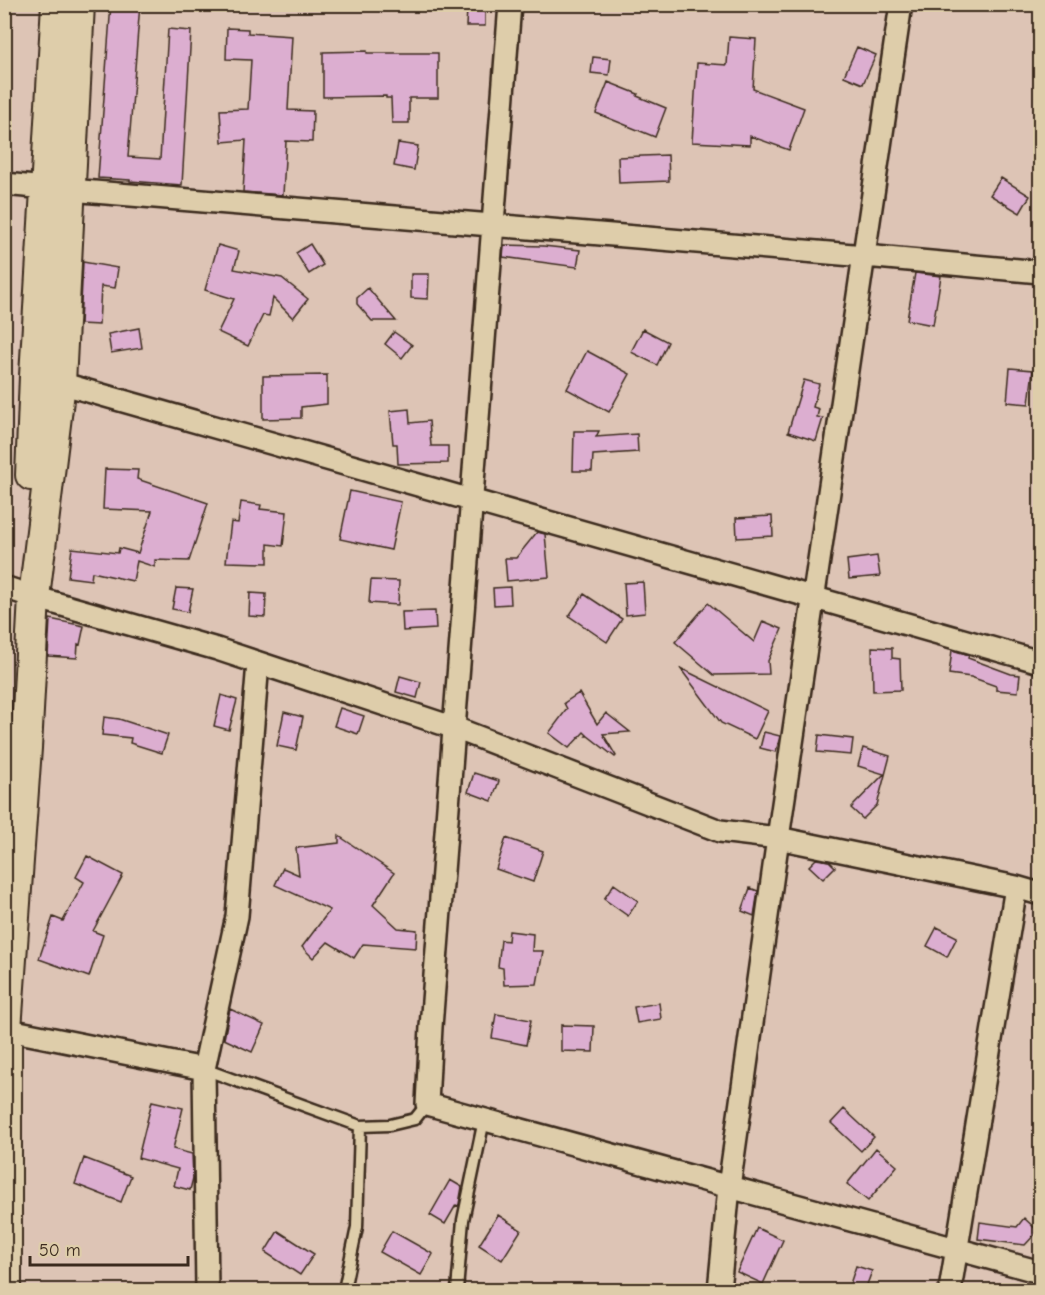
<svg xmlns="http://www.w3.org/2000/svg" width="1045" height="1295" viewBox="0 0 1045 1295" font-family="'Comic Neue',sans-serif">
<rect width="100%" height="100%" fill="#ddc4b5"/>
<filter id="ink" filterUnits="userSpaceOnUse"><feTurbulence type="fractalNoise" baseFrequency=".0167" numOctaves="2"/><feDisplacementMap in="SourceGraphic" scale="12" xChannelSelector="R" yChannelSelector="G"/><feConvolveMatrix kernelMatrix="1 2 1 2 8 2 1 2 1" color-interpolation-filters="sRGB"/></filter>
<g filter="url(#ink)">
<!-- building -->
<path fill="#dcaed0" stroke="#3b2a1e" stroke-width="1.5" d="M111 4H140L128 157 160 159 168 29 191 31 182 185 130 181V180L98 178Z
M467 9H485V26H466Z
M227 28 248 29V33L292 36 288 110 313 111 312 142 286 141 283 195 243 192 246 140 222 142 220 110 248 109 251 60 226 59Z
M729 37 756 39 753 89 804 108 789 150 750 136V145L692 142 697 63 727 65Z
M857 47 876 55 863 84 844 76Z
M367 51V53H438V98H409V123H392L391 98H386V96L323 97V52Z
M593 57 611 59 609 75 591 73Z
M608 82 638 94 637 96 666 108 655 137 596 113Z
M398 143 418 146 414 170 394 166Z
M668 155 669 181 619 183 618 157Z
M1001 178 1030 196 1020 213 990 195Z
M310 244 323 265 309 274 296 253Z
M218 245 239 251 234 269 282 278 308 299 293 318 273 298 269 316 263 315 248 346 218 332 234 299 205 290Z
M504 245 543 246 580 250 577 267 503 257Z
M83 262 118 268 115 288 101 286 99 325 80 324Z
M915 273 941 276 933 325 907 320Z
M411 274H429L428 299 411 298Z
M368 288 396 321H372L357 304V298Z
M139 328 142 348 111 353 108 334Z
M643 329 668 342 657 365 631 352Z
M394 332 412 345 402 358 385 344Z
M587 351 630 374 609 412 567 389Z
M1010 368 1033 370 1029 404 1007 402Z
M327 375V404L301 407V418L263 419V376Z
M804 380 819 384 813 407 819 409 817 417 823 418 816 441 788 432Z
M409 409 410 423 429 421 431 446H448V463L398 464 397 444H393L390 411Z
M574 431H599L596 437 637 434 638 452 593 455 592 471H573Z
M105 469 138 470 137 479 208 503 189 561 155 560V567L137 561 133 581 92 572 91 580 68 577 72 548 118 553 119 548 138 553 152 511 103 509Z
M350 491 401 502 391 550 340 539Z
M241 502 261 505 260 509 287 512 283 546 268 544V563L226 562 231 522 238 523Z
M772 516 773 536 737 538 736 518Z
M537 532 545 534 549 577 507 581 505 558H516Z
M877 556 880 576 849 579 847 560Z
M371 580 399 581 398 605 369 603Z
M643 582 645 613 626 615 624 583Z
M510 587 511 604 494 605 493 588Z
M176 588 193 589 188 612 172 609Z
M250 593 266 594 265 617 249 616Z
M584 594 622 619 607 642 569 616Z
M708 603 754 642 763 621 782 629 768 661 769 674 714 675 675 642Z
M435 611 436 629 403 631 402 612Z
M50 619 84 626 80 645 78 644 77 658 48 656Z
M872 647 892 648V658L900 659 901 690 873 691Z
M952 650 969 655 968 658 1011 674 1020 675 1018 692 996 690V686L971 677 949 674Z
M680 668 768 711 755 739 721 723Z
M400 676 421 682 417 698 396 692Z
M579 693 597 724 606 713 630 732 603 734 616 756 615 757 588 736H586L587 735 584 732 569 748 549 733 567 709 564 703Z
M221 695 237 700 229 730 214 726Z
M340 708 364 716 358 734 334 726Z
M284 712 303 717 296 750 277 746Z
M104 717 119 719 168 735 162 753 130 743 131 738 102 735Z
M764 732 780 736 776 752 760 748Z
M819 735 853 739 851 755 817 752Z
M863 748 890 756 877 805 863 819 851 808 884 774 858 766Z
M474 773 499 781 492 801 468 792Z
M339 836 394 873 373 905 398 928 417 930 416 948 363 944 354 958 328 942 313 958 302 947 330 910 275 885 283 868 299 875 296 848 339 843Z
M506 838 543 851 533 882 496 869Z
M87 856 123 875 93 931 103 935 89 977 39 959 53 917 63 921 84 882 76 877Z
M816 859 829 861 835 867 823 879 809 866Z
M614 884 638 901 628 916 604 899Z
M750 888 758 891 754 916 742 911Z
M937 927 957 937 947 957 927 946Z
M509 931 533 934 532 951H543L537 984 504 985 503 968 498 967 501 940 508 941Z
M659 1003 661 1019 637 1023 634 1007Z
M230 1009 264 1025 252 1052 224 1039Z
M496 1014 531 1020 526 1045 492 1038Z
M561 1025 594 1026 593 1052 561 1051Z
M152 1101 183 1108 173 1149 192 1154 193 1178 190 1190 174 1186 178 1169 138 1158Z
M844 1109 874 1137 861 1151 831 1123Z
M876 1148 897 1166 868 1201 847 1184Z
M84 1158 131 1176 121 1202 75 1184Z
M450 1180 462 1187 459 1204 458 1206 456 1205 445 1224 430 1215Z
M498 1215 521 1230 502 1260 479 1245Z
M1024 1218 1038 1231 1025 1245 978 1239 980 1222 1017 1227Z
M757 1228 783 1240 763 1284 737 1272Z
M278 1231 314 1254 300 1275 265 1252Z
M392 1231 433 1254 421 1275 380 1252Z
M856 1266 872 1271 865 1290H848Z"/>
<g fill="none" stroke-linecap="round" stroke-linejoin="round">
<defs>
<path id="lane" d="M204 1069 360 1126 390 1125 415 1119 427 1104
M344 1290 357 1227 360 1126
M457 1290 463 1220 484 1120"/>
<path id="street" d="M510 4 431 1027 427 1104 1040 1272
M4 184 46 188 865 256 1040 272
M60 383 1040 662
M4 587 34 597 217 649 455 728 720 831 778 838 1016 887 1040 894
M4 1029 204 1069
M207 1290 204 1069 237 916 258 663
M719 1290 729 1187 778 838 901 4
M950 1290 1016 887"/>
<path id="secondary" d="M31 475 35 376 57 4
M6 1290V1029L26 748 34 597 60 383 79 4"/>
</defs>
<!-- lane casing -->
<use href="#lane" stroke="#3b2a1e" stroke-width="15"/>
<!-- street casing -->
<use href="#street" stroke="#3b2a1e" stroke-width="26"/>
<!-- secondary casing -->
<use href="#secondary" stroke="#3b2a1e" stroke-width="34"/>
<!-- lane -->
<use href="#lane" stroke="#decdaa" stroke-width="10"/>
<!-- street -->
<use href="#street" stroke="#decdaa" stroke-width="21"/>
<!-- secondary -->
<use href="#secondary" stroke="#decdaa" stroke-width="30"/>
</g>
</g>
<!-- margin -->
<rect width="1045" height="1295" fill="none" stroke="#decdaa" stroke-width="24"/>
<rect x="12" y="12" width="1021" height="1271" fill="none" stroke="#3b2a1e" stroke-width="2" filter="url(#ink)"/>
<!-- scale -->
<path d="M30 1256v9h158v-9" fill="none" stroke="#3b2a1e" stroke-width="3"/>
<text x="39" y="1256" font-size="18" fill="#3b2a1e" stroke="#decdaa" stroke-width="4.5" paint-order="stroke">50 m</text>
</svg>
